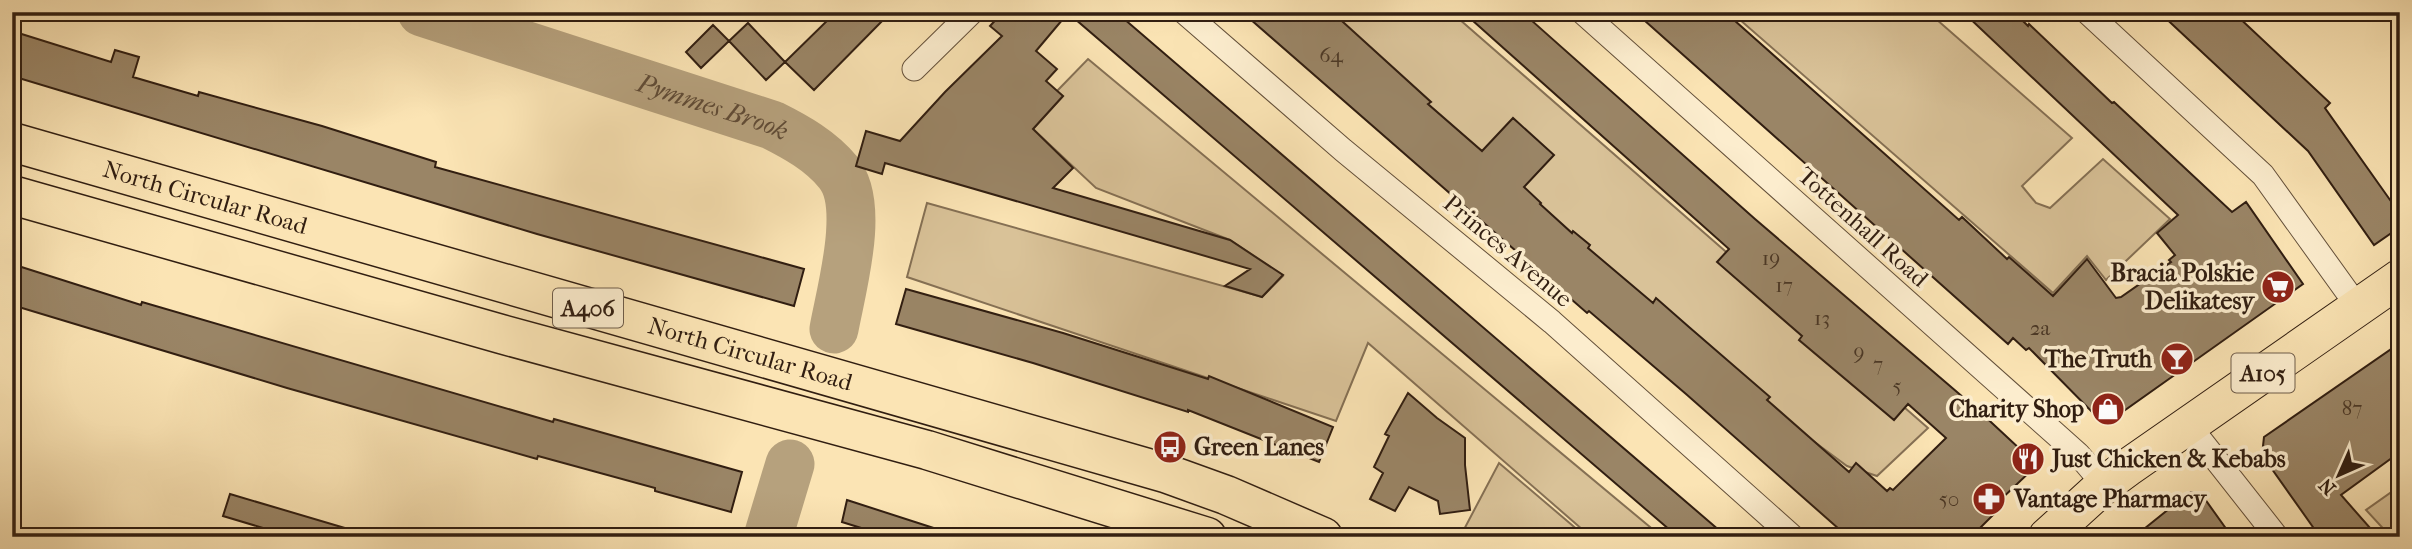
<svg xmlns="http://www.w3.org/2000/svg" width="2412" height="549" viewBox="0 0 2412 549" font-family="'IM FELL French Canon',serif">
<rect width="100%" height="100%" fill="#fbe4b4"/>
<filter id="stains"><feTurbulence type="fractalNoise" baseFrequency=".00286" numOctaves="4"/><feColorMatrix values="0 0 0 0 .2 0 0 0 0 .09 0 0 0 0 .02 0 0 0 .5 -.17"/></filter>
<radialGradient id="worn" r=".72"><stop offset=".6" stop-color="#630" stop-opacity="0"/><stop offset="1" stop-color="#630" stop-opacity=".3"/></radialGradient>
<!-- green -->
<path fill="#d9c298" stroke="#857054" stroke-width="2" d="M1315 12H1451L1928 428 1877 476 1847 466 1743 389Z
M1731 12H1928L2072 138 2022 186 2036 203 2050 208 2103 159 2170 219 2106 280 2087 256 2053 293Z
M1088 59 1662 537H1591L1368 343 1336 421 907 277 927 203 1262 297 1283 276 1230 240 1096 188 1033 129 1063 96 1057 91Z
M1499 463 1586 537H1460Z
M2400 486V537H2391L2366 510Z"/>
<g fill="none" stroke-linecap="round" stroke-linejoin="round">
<!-- river -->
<g stroke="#b6a17d" stroke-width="49">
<path id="s1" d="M422 12 772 125C796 137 821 151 838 172 866 204 841 290 834 329"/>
<path d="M768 537 790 464"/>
</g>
</g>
<!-- building -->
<path fill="#9a8566" stroke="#311e11" stroke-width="2" d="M836 12H891L814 90 785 62Z
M1003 12H1116L1727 537H1678L1068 13 1036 51 1057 69 1046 81 1063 96 1033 129 1073 168 1053 188 1230 240 1283 275 1262 297 1225 286 1250 269 885 163 882 174 856 166 866 131 900 141 945 92 1002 36 990 26Z
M1242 12H1332L1431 102 1428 104 1482 151 1513 118 1554 155 1524 187 1541 203 1540 204 1572 233 1573 231 1590 245 1588 248 1653 303 1656 298 1689 327 1770 397 1767 400 1849 472 1856 463 1887 491 1890 488 1893 490 1946 438 1908 404 1894 420 1799 340 1802 336 1717 262 1729 249 1463 12H1522L1755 219 1978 410 2037 465 1996 504 2001 507 1971 537H1848L1686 394 1589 311 1587 313 1571 299Z
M1635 12H1725L1959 220 1962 217 2007 259 2009 257 2053 296 2087 259 2116 298 2121 297 2171 262 2169 260 2175 255 2157 233 2178 215 1963 12H2014L2028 26 2029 24 2112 103 2114 102 2232 212 2246 202 2303 284 2111 420 2101 421 2029 348 2026 350 2013 338 2008 344Z
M2159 12H2233L2330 103 2325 108 2400 214V227L2374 245 2308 151Z
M748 23 785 62 766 80 729 41Z
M713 25 729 41 701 68 686 52Z
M12 31 111 62 115 50 139 57 133 77 198 96 199 92 322 126 436 162 435 167 804 269 794 306 537 234 12 76Z
M12 264 141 305 142 302 553 422 554 419 742 472 731 512 655 491V488L538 456 537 459 287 388 12 305Z
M906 289 1063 333 1208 379 1209 376 1333 427 1319 462 1188 410V412L1033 363 896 324Z
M2400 343V452L2341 495 2378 537H2320L2262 455 2264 437Z
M1408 393 1437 418 1465 438V465L1470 510 1440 514 1438 501 1409 487 1395 511 1370 499 1383 473 1374 467 1389 436 1385 434Z
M2190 492 2202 495 2232 537H2134Z
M230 494 355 531 354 537H293L223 516Z
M847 500 946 532 945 537H890L842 522Z"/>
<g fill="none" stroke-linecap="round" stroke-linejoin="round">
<defs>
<path id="street" d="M1184 12 1343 150 1552 322 1793 537
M1582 12 2078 454 2104 485
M2087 12 2263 175 2358 307
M914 69 972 12
M2188 424 2277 537"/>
<path id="primary" d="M2047 537 2104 485 2127 468 2400 278"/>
<g id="highway">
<path id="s2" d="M12 142 1165 473 1226 495 1323 537"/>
<path d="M12 195 501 334 927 450 1207 537"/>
</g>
</defs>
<!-- street casing -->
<use href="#street" stroke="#64503a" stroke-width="25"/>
<!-- primary casing -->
<use href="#primary" stroke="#311e11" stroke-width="39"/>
<!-- highway casing -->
<use href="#highway" stroke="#311e11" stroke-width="41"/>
<!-- street -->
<use href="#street" stroke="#fcedce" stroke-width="23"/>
<!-- primary -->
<use href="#primary" stroke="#fbe4b4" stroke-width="37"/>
<!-- highway -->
<use href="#highway" stroke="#fbe4b4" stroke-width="38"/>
</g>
<!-- icons -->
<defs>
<symbol id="supermarket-disc" viewBox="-11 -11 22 22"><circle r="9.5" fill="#8f2418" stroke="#fcedce"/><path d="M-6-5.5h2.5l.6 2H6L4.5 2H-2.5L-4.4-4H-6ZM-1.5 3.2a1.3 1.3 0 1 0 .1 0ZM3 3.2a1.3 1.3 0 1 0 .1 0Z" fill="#fff"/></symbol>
<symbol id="bar-disc" viewBox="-11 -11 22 22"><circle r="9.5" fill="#8f2418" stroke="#fcedce"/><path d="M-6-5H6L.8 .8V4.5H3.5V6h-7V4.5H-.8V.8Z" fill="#fff"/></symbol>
<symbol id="shop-disc" viewBox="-11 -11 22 22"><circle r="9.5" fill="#8f2418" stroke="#fcedce"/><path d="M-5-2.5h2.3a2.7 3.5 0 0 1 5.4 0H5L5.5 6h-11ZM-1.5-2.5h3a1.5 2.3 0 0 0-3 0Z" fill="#fff"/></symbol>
<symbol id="bus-disc" viewBox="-11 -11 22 22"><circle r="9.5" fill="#8f2418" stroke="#fcedce"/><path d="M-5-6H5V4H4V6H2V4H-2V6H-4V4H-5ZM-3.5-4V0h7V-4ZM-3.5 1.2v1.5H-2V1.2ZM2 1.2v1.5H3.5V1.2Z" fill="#fff"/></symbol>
<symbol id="restaurant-disc" viewBox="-11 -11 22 22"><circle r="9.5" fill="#8f2418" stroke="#fcedce"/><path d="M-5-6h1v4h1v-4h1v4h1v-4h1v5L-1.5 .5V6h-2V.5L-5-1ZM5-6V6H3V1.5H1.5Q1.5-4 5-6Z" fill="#fff"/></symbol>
<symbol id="pharmacy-disc" viewBox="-11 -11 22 22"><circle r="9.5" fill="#8f2418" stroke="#fcedce"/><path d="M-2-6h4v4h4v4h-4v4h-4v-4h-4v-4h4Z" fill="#fff"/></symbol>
</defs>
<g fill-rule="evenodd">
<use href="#supermarket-disc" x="2259" y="268" width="38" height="38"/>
<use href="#bar-disc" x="2158" y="340" width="38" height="38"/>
<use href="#shop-disc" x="2089" y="390" width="38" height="38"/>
<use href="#bus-disc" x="1151" y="428" width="38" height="38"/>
<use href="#restaurant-disc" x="2009" y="440" width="38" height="38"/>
<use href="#pharmacy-disc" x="1970" y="480" width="38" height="38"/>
</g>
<g text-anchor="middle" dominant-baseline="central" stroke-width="7" stroke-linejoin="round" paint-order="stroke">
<!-- number labels -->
<g font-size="21" fill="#4b3826">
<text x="1331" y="55">64</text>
<text x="1771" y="258">19</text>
<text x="1784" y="285">17</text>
<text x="1822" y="318">13</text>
<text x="2040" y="328">2a</text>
<text x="1859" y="352">9</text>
<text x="1878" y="364">7</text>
<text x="1897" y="386">5</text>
<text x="2352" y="408">87</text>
<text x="1949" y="499">50</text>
</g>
<!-- shield labels -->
<g fill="#fcedce" stroke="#6e5c4a" stroke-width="2">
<rect x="553" y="288.5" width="70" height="39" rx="5"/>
<rect x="2231.5" y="353.5" width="63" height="39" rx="5"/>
</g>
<g font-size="23" font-weight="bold" fill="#311e11">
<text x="588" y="308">A406</text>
<text x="2263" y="373">A105</text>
</g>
<!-- street labels -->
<g font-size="24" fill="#311e11" stroke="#fcedce">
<text stroke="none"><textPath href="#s2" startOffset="201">North Circular Road</textPath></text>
<text transform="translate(1863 227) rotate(42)">Tottenhall Road</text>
<text transform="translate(1508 251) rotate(40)">Princes Avenue</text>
<text stroke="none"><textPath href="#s2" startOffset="768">North Circular Road</textPath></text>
</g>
<!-- poi labels -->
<g font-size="24" font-weight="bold" fill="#311e11" stroke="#fcedce" text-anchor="end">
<text x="2254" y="273">Bracia Polskie<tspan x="2254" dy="28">Delikatesy</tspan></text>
<text x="2152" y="359">The Truth</text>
<text x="2084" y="409">Charity Shop</text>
<text x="1194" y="447" text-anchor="start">Green Lanes</text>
<text x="2052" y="459" text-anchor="start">Just Chicken &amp; Kebabs</text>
<text x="2014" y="499" text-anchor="start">Vantage Pharmacy</text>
</g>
<!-- water labels -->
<g font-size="26" font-style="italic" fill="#604c37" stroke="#fcedce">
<text stroke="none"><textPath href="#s1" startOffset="306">Pymmes Brook</textPath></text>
</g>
</g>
<!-- margin -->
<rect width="2412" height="549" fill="none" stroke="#fbe4b4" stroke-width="42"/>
<rect x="14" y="14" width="2384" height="521" fill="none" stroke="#311e11" stroke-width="3.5"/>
<rect x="21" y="21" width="2370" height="507" fill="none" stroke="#311e11" stroke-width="2"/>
<!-- north arrow -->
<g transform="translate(2339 475) rotate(225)" stroke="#fcedce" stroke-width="5" paint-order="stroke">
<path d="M0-5L12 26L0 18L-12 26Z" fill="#311e11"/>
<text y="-10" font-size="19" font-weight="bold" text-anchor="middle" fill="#311e11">N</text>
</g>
<rect width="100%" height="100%" filter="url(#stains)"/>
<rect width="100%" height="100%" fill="url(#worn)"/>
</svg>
